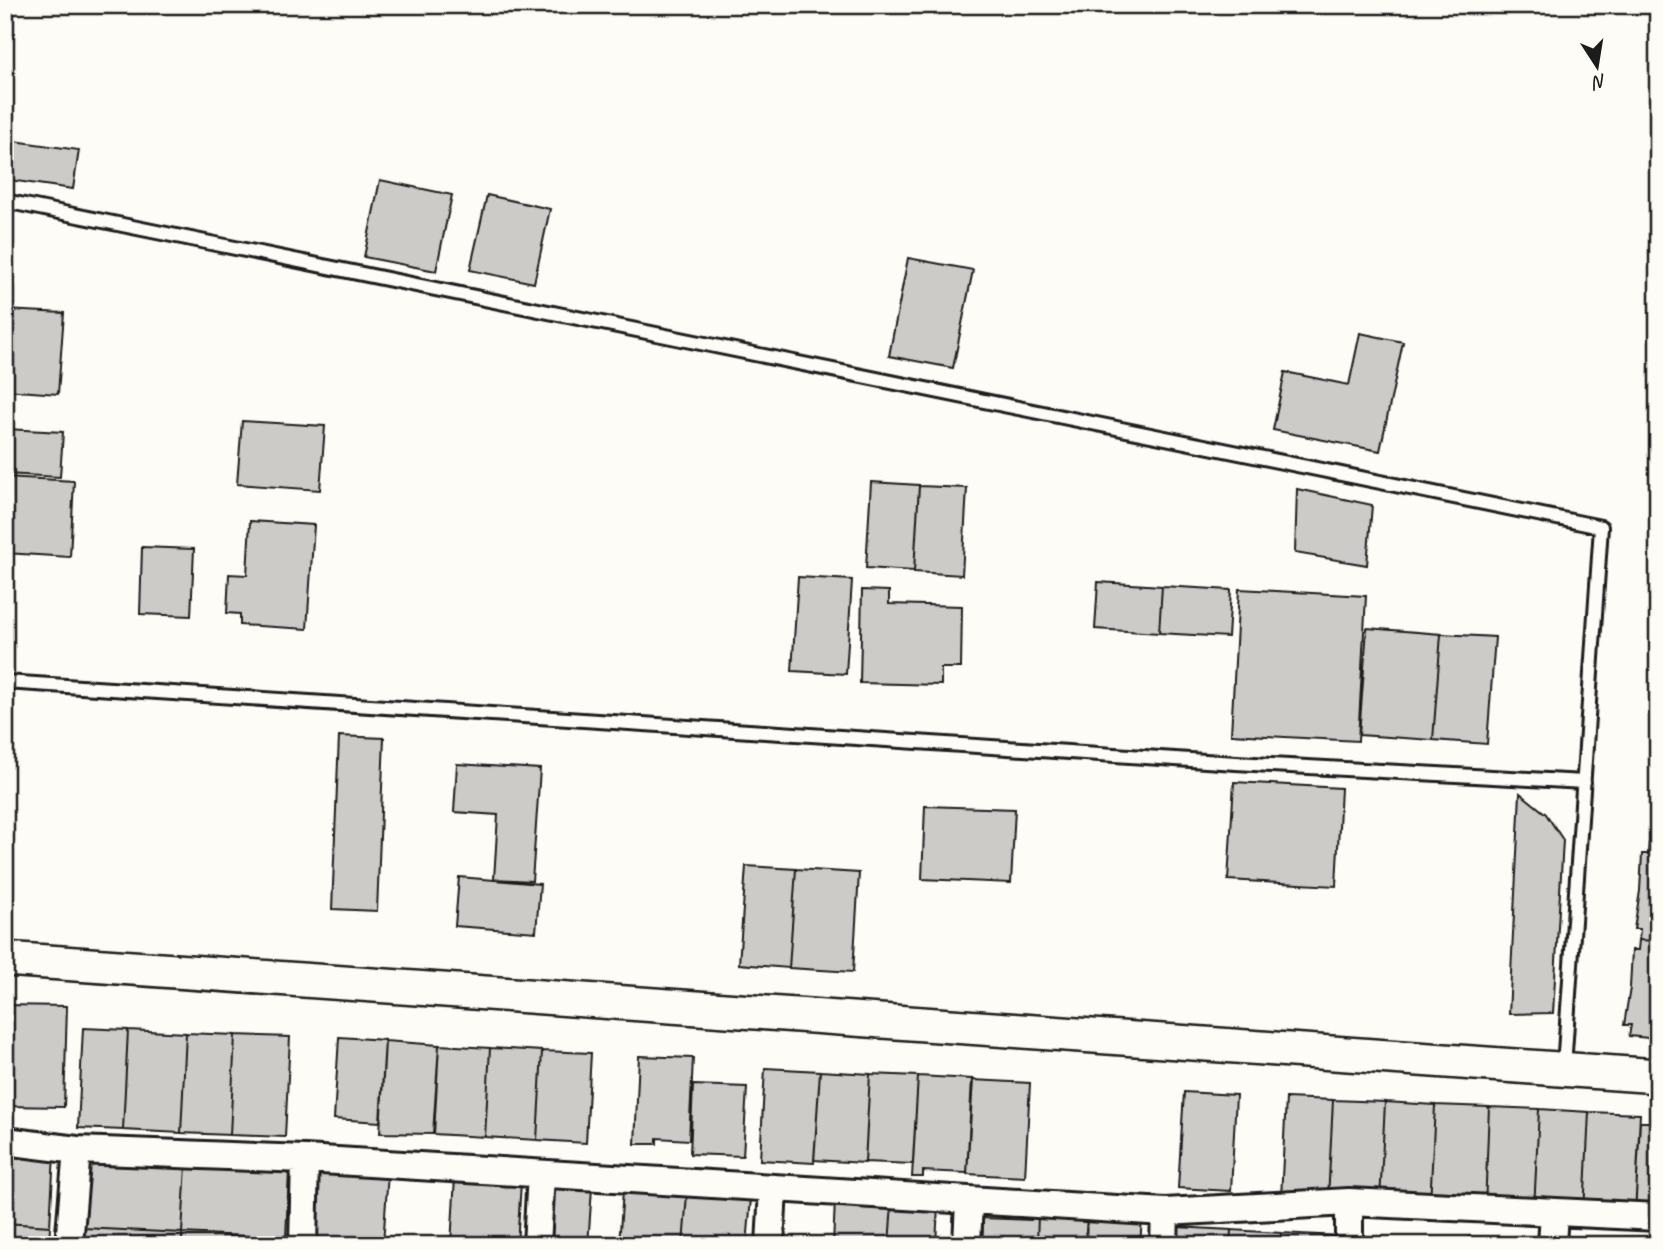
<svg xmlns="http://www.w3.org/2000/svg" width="1663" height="1250" viewBox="0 0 1663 1250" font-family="Caveat,sans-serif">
<rect width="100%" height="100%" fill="#fdfcf7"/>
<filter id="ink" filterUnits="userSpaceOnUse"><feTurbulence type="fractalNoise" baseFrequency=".0143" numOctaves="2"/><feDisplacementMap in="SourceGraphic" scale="14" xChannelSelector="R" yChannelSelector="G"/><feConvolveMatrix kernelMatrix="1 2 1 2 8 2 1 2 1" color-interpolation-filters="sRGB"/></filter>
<g filter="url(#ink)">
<!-- building -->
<path fill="#cccbc8" stroke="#1c1c1c" stroke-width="2" d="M14 141 79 150 73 189 9 180Z
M380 180 452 195 436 271 364 257Z
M487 195 550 209 534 283 470 270Z
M908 258 973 270 953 368 889 356Z
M5 310 64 313 58 394 5 390Z
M1360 333 1403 342 1380 451 1273 430 1285 372 1349 385Z
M242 421 325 426 320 490 237 484Z
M5 429 63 432 60 477 5 474Z
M5 477 74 481 70 557 5 553Z
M871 482 919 485 914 571 866 568Z
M919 486 967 488 962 575 914 572Z
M1297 489 1372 505 1367 565 1295 553Z
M250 521 314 525 307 629 240 625V614L227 613 229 574 247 575Z
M142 547 194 549 191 616 140 614Z
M798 577 852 580 846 674 792 671Z
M1098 582 1162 586 1159 633 1095 629Z
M1162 586 1231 590 1228 637 1159 633Z
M1239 589 1366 596 1358 741 1231 734Z
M862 590 889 591V604L962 606 961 668H941V685L860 683Z
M1367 628 1441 634 1433 740 1359 735Z
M1441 634 1495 637 1487 744 1433 740Z
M339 736 384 738 377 911 332 909Z
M457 764 540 769 532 881 494 879 498 815 454 812Z
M1234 782 1341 788 1336 886 1228 880Z
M1520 793 1546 814 1563 840 1553 1013 1509 1014Z
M925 806 1015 809 1011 883 922 879Z
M1649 843 1658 844V941L1639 940 1640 929H1634L1640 891 1642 854H1648Z
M746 866 796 869 789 968 739 964Z
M796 869 859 873 853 972 789 968Z
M459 877 540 884 536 932 455 926Z
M1639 940 1658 941V1039L1629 1036 1631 1025H1624L1630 988 1632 950H1638Z
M5 1005 67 1006 64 1107 5 1106Z
M83 1028 128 1030 123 1130 78 1128Z
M128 1030 186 1033 181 1133 123 1130Z
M186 1033 235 1035 230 1135 181 1133Z
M235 1035 290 1037 285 1137 230 1135Z
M339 1037 385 1040 380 1122 334 1119Z
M385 1041 439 1045 434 1134 380 1133Z
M439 1045 490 1048 485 1137 433 1134Z
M490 1048 542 1051 537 1140 485 1137Z
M542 1051 591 1053 586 1143 537 1140Z
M639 1056 693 1058 689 1140 657 1138V1144H635Z
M765 1068 820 1071 814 1163 760 1160Z
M820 1071 870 1074 865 1163 814 1160Z
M870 1074 918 1076 913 1164 865 1162Z
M918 1076 972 1079 967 1173 923 1171V1177H912Z
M973 1080 1030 1083 1025 1177 967 1174Z
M693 1085 747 1087 743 1156 690 1154Z
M1184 1092 1236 1095 1231 1191 1178 1188Z
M1286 1098 1333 1100 1328 1200 1281 1198Z
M1333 1100 1385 1102 1380 1202 1328 1200Z
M1385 1102 1435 1105 1430 1205 1380 1202Z
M1435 1105 1489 1107 1485 1208 1430 1205Z
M1489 1107 1539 1109 1534 1210 1485 1208Z
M1539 1109 1589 1112 1584 1212 1534 1210Z
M1589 1112 1640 1114 1635 1215 1584 1212Z
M1640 1122H1658V1216L1635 1215Z
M5 1151 54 1154 50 1226 5 1223Z
M87 1160 186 1165 182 1233 84 1228Z
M186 1165 289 1170 286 1238 182 1233Z
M316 1167 388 1172 383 1245 310 1242Z
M455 1177 521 1182 517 1245H451Z
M554 1185 592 1188 588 1245H550Z
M623 1190 687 1194 683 1245H619Z
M687 1194 751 1198 747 1245H683Z
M835 1200 892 1203 889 1245H833Z
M892 1203 938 1205 936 1245H889Z
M1032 1213 1038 1214 1037 1245H982L983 1218 1031 1220Z
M1038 1214 1087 1216 1085 1245H1037Z
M1087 1216 1142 1218 1140 1245H1086Z
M5 1223 50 1226 49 1245H5Z
M1176 1227 1231 1230 1230 1245H1175Z
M84 1228 182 1233V1245H83Z
M1231 1230 1281 1233V1245H1230Z
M182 1233 286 1238 285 1245H182Z
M1281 1233 1337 1236V1245H1281Z
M1468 1237 1531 1240V1245H1468Z
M1567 1239 1623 1242 1622 1245H1566Z"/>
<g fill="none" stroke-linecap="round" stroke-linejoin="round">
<defs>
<path id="service" d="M5 201 1601 527 1564 1067
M5 682 1236 763 1584 782"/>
<path id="minor" d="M5 1141 77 1150 305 1159 1165 1212 1349 1202 1658 1217
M69 1245 77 1150
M303 1245 305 1159
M537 1245 541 1174
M770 1245 773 1189
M967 1245 969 1201
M1164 1245 1165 1212
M1349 1245V1202
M1552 1245 1554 1212"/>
<path id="tertiary" d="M5 959 1658 1076"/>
</defs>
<!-- service casing -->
<use href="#service" stroke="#1c1c1c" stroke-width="18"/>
<!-- minor casing -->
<use href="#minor" stroke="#1c1c1c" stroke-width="32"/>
<!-- tertiary casing -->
<use href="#tertiary" stroke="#1c1c1c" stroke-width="38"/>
<!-- service -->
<use href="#service" stroke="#fdfcf7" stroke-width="12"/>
<!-- minor -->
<use href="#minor" stroke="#fdfcf7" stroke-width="26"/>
<!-- tertiary -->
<use href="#tertiary" stroke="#fdfcf7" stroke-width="33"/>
</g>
</g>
<!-- margin -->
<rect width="1663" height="1250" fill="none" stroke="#fdfcf7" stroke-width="28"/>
<rect x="14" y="14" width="1635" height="1222" fill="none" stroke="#1c1c1c" stroke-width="2.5" filter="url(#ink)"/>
<!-- north arrow -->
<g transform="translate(1597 66) rotate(168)" stroke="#fdfcf7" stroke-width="5" paint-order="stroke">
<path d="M0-5L12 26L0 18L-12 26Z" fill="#1c1c1c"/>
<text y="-10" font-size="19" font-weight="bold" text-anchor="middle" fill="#1c1c1c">N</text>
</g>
</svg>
